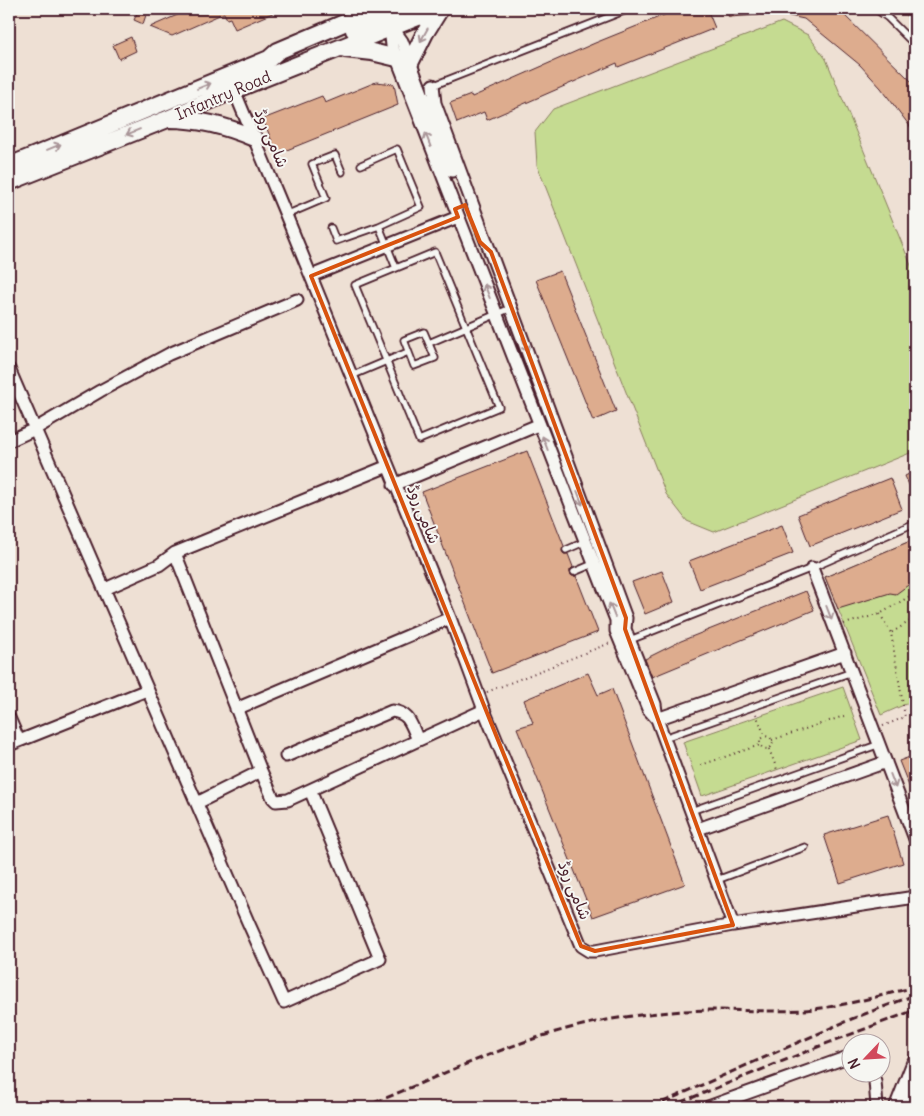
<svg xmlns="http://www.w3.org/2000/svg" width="924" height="1116" viewBox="0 0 924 1116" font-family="Delius,'Playpen Sans Arabic',sans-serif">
<rect width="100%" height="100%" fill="#eee0d4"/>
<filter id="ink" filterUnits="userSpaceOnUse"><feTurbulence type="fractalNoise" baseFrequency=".02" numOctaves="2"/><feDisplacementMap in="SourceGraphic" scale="10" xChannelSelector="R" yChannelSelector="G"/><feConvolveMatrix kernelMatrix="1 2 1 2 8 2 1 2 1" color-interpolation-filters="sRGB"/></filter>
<g filter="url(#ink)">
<!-- green -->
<path fill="#c5db91" stroke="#887d5e" d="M900 9H915V25Z
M782 22 808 35 826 59 915 275V451L714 532 687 521 666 494 537 165 535 132 553 109Z
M915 539V700L881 715 825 577Z
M843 687 862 740 702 796 683 742Z"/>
<!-- building -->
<path fill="#ddac8e" stroke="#4a1f2b" d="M191 9H282L235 29 230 18 227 19 224 13 172 36 150 27Z
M679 9H707L715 28 618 67 617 63 487 120 484 112 457 123 450 103 471 95 472 97 595 43Z
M725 9H759V15L729 17Z
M772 9H838L915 85V133L881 88 860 65 804 19 771 12Z
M138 11 146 15 143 24 134 20Z
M131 37 136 51 119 59 113 45Z
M376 82 394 84 398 105 277 154 263 119 322 96 325 103Z
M560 271 616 411 593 421 536 280Z
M527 451 564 546 562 551 564 554H568L573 567 570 570V573L572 576H576L598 632 492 673 422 492Z
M915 471V498L905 476Z
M890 478 902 509 810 546 798 515Z
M782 525 793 553 700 589 689 561Z
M915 539V580L896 594 890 593 838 609 825 577Z
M662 571 674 602 645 614 632 582Z
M806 591 814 610 652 677 645 659 681 641Z
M588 673 598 695 612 689 685 884 593 917 517 728 533 723 524 700Z
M915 755V801L899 761Z
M888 815 903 863 840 883 824 835Z"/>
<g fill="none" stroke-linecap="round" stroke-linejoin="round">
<defs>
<path id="lane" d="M876 9 888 18 915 45
M432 86 629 9
M361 165 397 149 421 207 379 226 396 268
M286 215 326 198 312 164 335 155 342 172
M331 228 336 241 379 226
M435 252 499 407 419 440 355 285Z
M424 332 435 358 414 366 404 340Z
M429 343 511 308
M351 376 408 352
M566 550 584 542
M574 572 593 564
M630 640 812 568 915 523
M664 738 852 672
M691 811 880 744
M717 880 805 847"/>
<path id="street" d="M392 27 391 37 392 46 616 620V631L648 709 657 719
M392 27 402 41 452 171
M433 85 435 103 626 618 625 629 655 704 657 719 733 925
M234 90 286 215 450 618 484 710 581 946 589 951H595L733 925 915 897
M311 276 458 217
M9 369 248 922 284 1002 380 959 310 790
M9 441 35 429 100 391 169 354 297 300
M394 485 538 425
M812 568 915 839
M105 589 159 565 175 553
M236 709 450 618
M9 718 19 741
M657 719 845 653
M9 745 147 690
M286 756 392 711C410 713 411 725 418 740
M261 771 175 553 388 466
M197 803 261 771 273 798 276 801 288 800 484 710
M698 829 886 762
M871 1074 875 1081 877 1107
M708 1107 845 1058 852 1057"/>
<path id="secondary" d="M354 30C368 24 378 19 392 27L394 19 402 9
M345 49 372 52 397 58
M410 63 425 33 440 9
M169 119C199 119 226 126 254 138
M9 166 269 59 278 51 377 9
M9 182 165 120 234 90 438 9
M898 1107 915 1064
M914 1107 915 1105"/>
</defs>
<!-- lane casing -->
<use href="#lane" stroke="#4a1f2b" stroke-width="9"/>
<!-- street casing -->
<use href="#street" stroke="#4a1f2b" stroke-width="15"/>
<!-- secondary casing -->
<use href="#secondary" stroke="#4a1f2b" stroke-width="20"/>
<!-- path -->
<path stroke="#4a1f2b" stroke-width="2" stroke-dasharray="1 4" stroke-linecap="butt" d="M880 614 891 633
M844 624 880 614 915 593
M487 692 610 643
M756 714 765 736 770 737 773 742 771 747C767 750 763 749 760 745V739L765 736
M883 726 905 717 891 633 915 618
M772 740 844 716
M769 749 778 772
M701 765 760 745"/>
<!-- lane -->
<use href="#lane" stroke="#f6f6f2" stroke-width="5.5"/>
<!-- street -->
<use href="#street" stroke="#f6f6f2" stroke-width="11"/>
<!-- secondary -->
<use href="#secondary" stroke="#f6f6f2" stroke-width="16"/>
<!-- rail -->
<path stroke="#4a1f2b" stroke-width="3" stroke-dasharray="8 4" stroke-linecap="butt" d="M364 1107C443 1075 522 1035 607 1020 640 1014 675 1011 709 1010 740 1010 772 1012 804 1010 841 1007 879 996 915 987
M652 1107 849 1020 915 995
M669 1107 820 1046 915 1010"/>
</g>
<!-- one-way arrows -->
<defs><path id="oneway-shaft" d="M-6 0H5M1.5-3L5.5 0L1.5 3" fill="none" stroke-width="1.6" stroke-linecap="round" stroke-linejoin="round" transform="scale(1.25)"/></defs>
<g stroke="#a99598">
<use href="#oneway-shaft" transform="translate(424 35) rotate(119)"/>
<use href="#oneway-shaft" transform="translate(204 86) rotate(-22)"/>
<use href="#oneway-shaft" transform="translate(133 132) rotate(158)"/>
<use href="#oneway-shaft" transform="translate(428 140) rotate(-111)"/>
<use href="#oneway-shaft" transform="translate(54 147) rotate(-22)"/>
<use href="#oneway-shaft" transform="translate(487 291) rotate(-111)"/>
<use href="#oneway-shaft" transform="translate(525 345) rotate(70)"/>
<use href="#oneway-shaft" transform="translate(545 443) rotate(-111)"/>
<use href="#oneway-shaft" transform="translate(580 498) rotate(69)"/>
<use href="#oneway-shaft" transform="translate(612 610) rotate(-112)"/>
<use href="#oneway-shaft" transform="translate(829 613) rotate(69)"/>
<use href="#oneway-shaft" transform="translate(893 781) rotate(69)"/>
</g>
</g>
<!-- marked area -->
<path fill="none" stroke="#d8530f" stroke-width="4" stroke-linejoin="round" d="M465 205 480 242 491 252 626 618 625 629 733 925 595 951 581 946 311 276 458 217 455 209Z"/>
<g text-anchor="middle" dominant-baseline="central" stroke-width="4" stroke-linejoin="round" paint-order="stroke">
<!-- street labels -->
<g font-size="16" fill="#4a1f2b" stroke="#f6f6f2">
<text transform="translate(223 95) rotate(-23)">Infantry Road</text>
<text transform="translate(272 138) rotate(67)">شامی روڈ</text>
<text transform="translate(424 514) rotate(68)">شامی روڈ</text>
<text transform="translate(575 890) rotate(68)">شامی روڈ</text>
</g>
</g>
<!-- margin -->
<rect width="924" height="1116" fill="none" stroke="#f6f6f2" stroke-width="30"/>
<rect x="15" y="15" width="894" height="1086" fill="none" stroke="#4a1f2b" stroke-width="2" filter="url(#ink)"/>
<!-- north arrow -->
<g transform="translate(866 1058) rotate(245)"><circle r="24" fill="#f6f6f2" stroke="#b1a0a2"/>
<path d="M0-4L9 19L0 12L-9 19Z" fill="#d1495b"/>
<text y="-8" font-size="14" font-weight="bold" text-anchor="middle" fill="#4a1f2b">N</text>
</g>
</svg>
